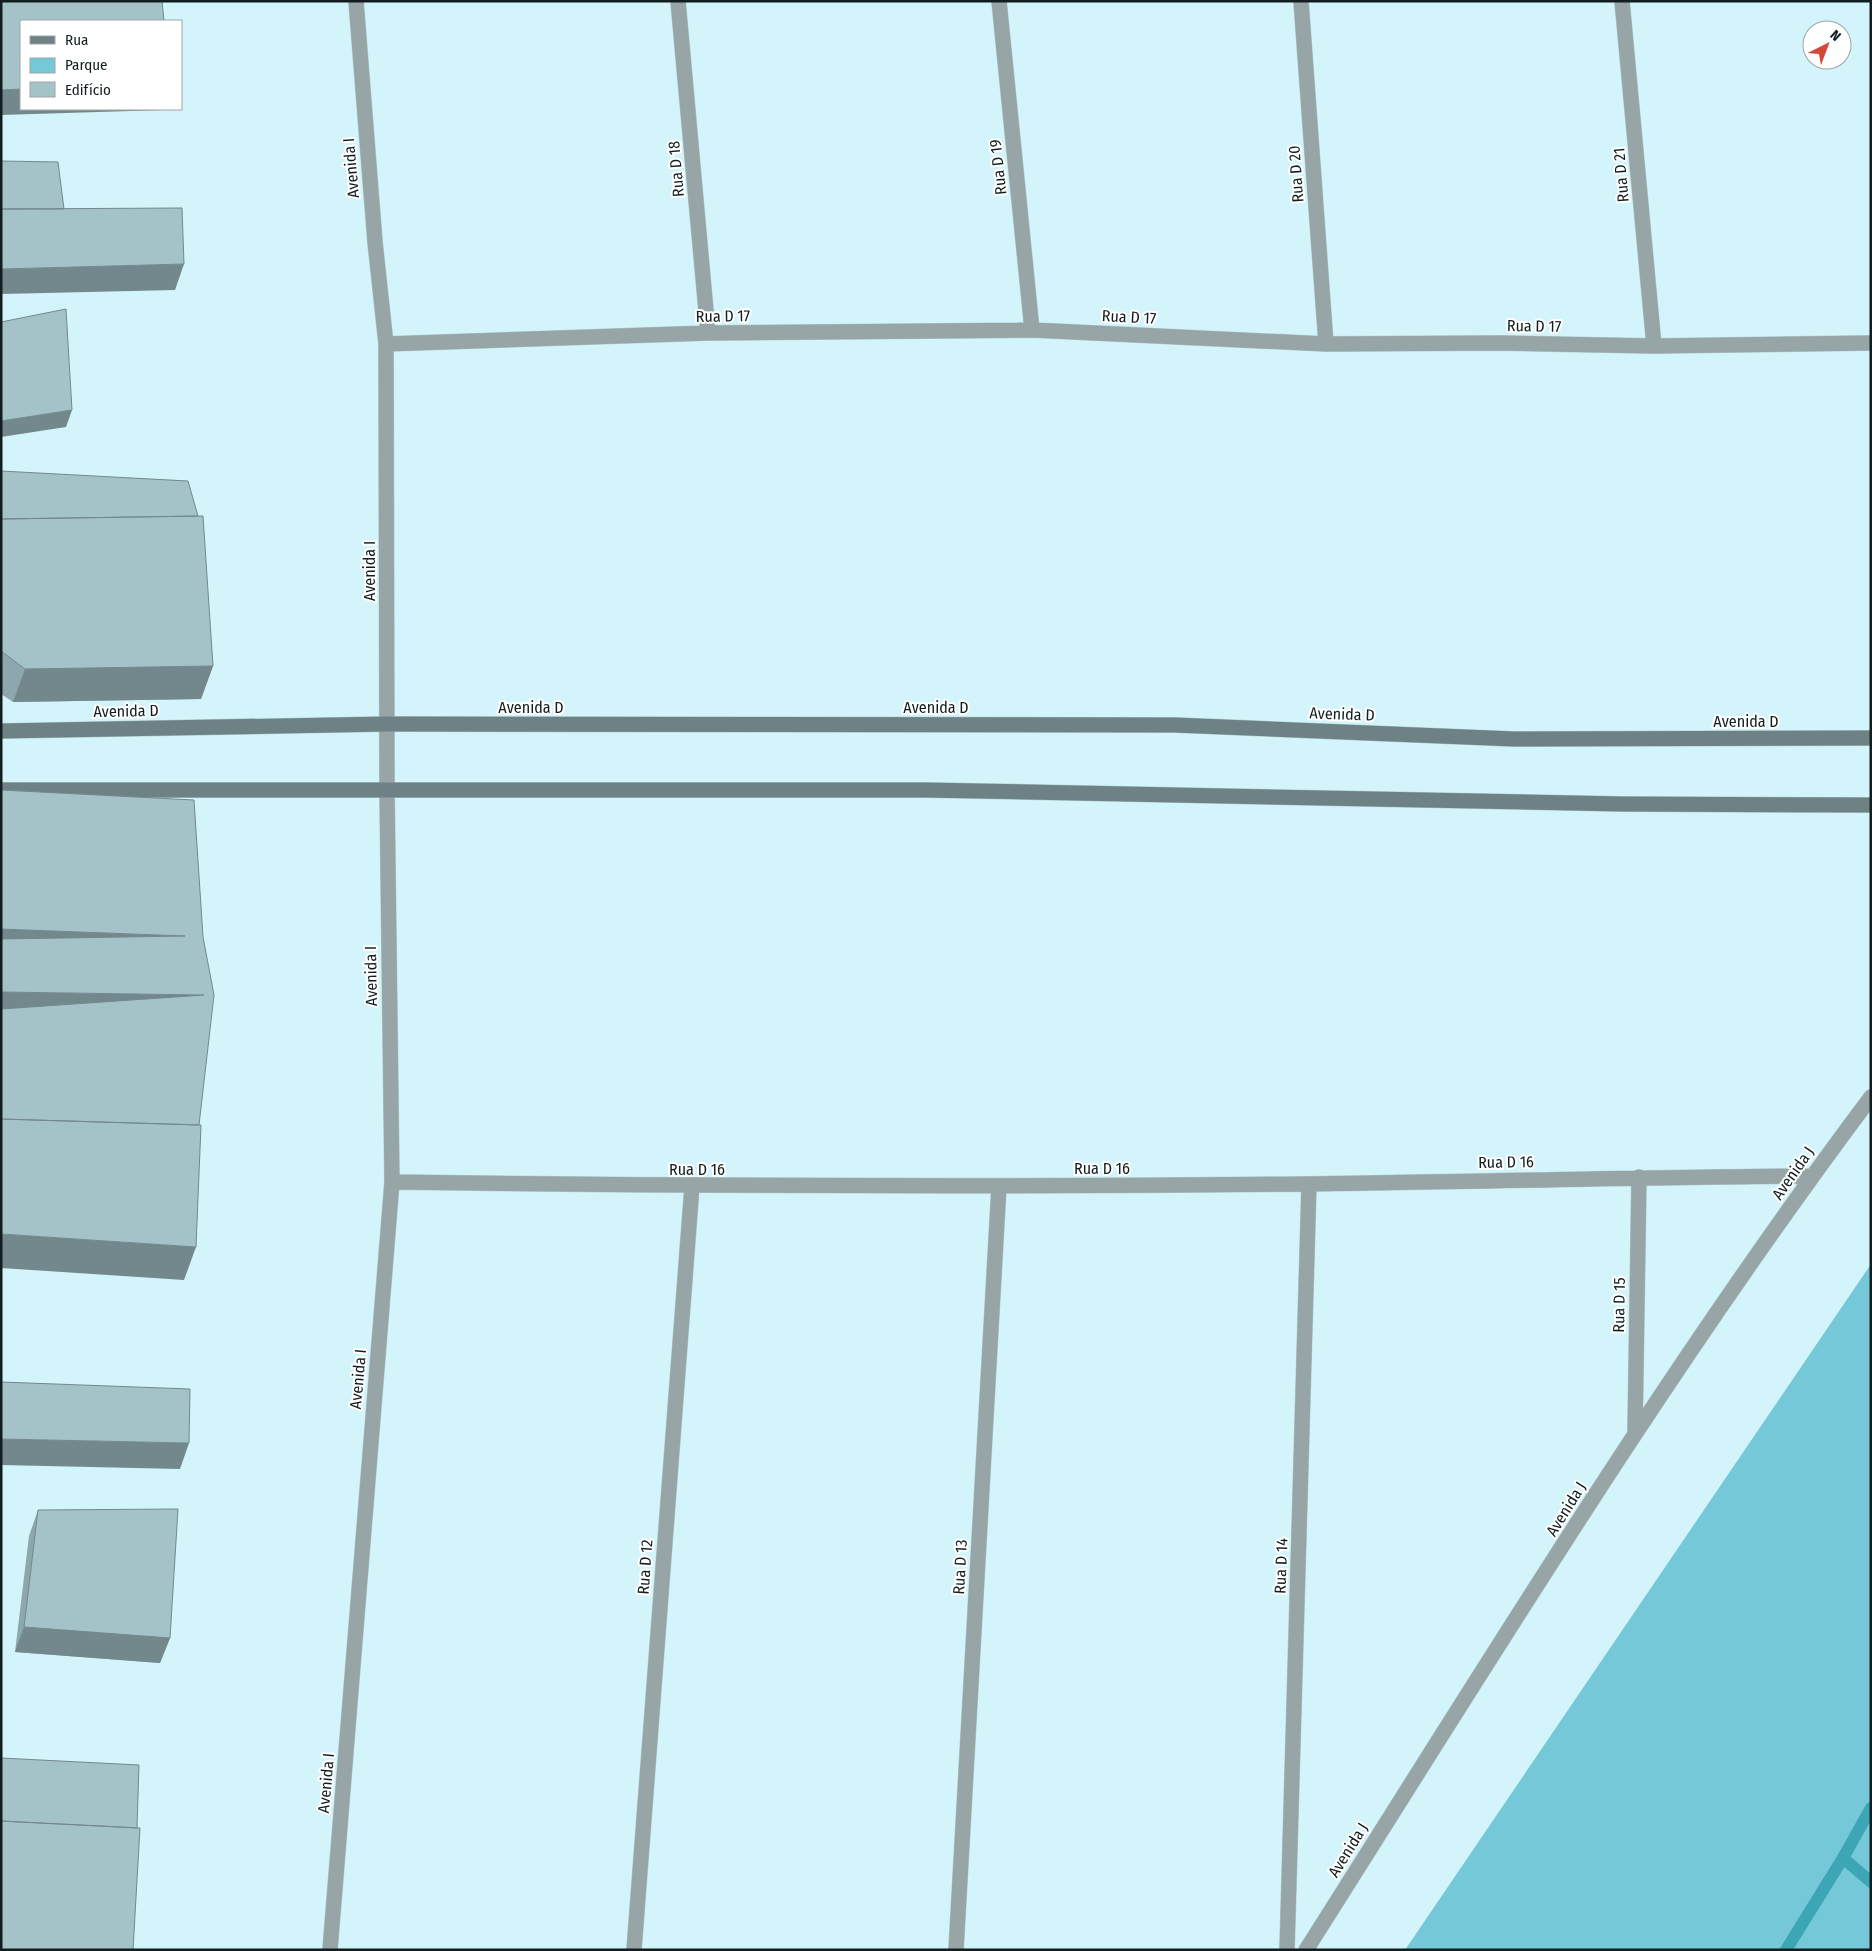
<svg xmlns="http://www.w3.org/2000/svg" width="1872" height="1951" viewBox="0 0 1872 1951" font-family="'Fira Sans Condensed',sans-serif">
<rect width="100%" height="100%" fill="#d3f4fa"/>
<!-- green -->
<path fill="#74c8d7" d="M1871 1264V1950H1405Z"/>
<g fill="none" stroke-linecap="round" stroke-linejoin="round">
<!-- stream -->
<path stroke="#3da6b6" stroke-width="12" d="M1843 1858 1871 1882
M1786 1950 1843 1858 1871 1808"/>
<defs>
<path id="minor" d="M678 1 708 333
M999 1 1032 330
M1301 1 1326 344
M1622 1 1654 346
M386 344 708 333 1032 330 1326 344 1501 343 1654 346 1871 343
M392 1182C696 1186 1000 1187 1305 1184 1474 1182 1643 1177 1812 1176
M1635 1432 1639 1177
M330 1950 392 1182 387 790 386 344 375 242 356 1
M634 1950 692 1186
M956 1950 999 1186
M1287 1950 1309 1184
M1306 1950C1489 1662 1666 1370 1871 1097"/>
<path id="secondary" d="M1 731 387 724 1175 725 1514 739 1871 738
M1 790H925L1622 804 1871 805"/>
</defs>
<!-- minor casing -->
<use href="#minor" stroke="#b0cdd3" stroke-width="16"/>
<!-- secondary casing -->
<use href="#secondary" stroke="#b0cdd3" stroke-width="16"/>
<!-- minor -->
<use href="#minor" stroke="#97a5a7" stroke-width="15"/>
<!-- secondary -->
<use href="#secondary" stroke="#6e8286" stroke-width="15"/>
</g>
<!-- wall -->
<path fill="#8da8ad" d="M1 471 213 666 201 699 13 702 1 694Z
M38 1510 170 1638 160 1663 15 1652 29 1536Z"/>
<!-- shaded-wall -->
<path fill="#73888d" d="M21 89V109H164L163 110 1 115V90Z
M184 264 175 290 1 294V269Z
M72 410 66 427 1 437V421Z
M213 666 201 699 13 702 25 669Z
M1 929 185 936 1 955Z
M1 992 204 995 1 1018Z
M1 1234 196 1247 184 1280 1 1268Z
M1 1439 189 1443 180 1469 1 1465Z
M24 1627 170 1638 160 1663 15 1652Z"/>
<!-- building -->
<path fill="#a4c3c9" stroke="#73888d" d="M1 1H162L164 21H21V89L1 90Z
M1 161 58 162 64 209H1Z
M182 208 184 264 1 269V209Z
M66 309 72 410 1 421V322Z
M1 471 188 481 198 516 1 519Z
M203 516 213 666 25 669 1 651V519Z
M1 790 194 800 203 937 214 995 199 1125 1 1119V1009L204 995 1 992V939L185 936 1 929Z
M1 1119 201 1125 196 1247 1 1234Z
M1 1382 190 1389 189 1443 1 1439Z
M178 1509 170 1638 24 1627 38 1510Z
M1 1758 139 1765 137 1828 1 1821Z
M1 1821 140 1828 133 1950H1Z"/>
<g text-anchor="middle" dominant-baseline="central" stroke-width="4" stroke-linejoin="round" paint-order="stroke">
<!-- street labels -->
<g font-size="16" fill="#111d1f" stroke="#fff">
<text transform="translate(998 167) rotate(-96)">Rua D 19</text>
<text transform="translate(351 168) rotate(-95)">Avenida I</text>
<text transform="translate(676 169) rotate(-95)">Rua D 18</text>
<text transform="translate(1296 174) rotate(-94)">Rua D 20</text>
<text transform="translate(1621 175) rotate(-95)">Rua D 21</text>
<text transform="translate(723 316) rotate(-1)">Rua D 17</text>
<text transform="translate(1129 317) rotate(3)">Rua D 17</text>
<text transform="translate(1534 326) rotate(1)">Rua D 17</text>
<text transform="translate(369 571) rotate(-90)">Avenida I</text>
<text x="531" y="707">Avenida D</text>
<text x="936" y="707">Avenida D</text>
<text transform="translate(126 711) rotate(-1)">Avenida D</text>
<text transform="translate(1342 714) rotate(2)">Avenida D</text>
<text x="1746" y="721">Avenida D</text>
<text transform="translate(371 976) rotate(-91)">Avenida I</text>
<text transform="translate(1506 1162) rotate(-1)">Rua D 16</text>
<text x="1102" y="1168">Rua D 16</text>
<text x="697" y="1169">Rua D 16</text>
<text transform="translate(1793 1173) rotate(-55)">Avenida J</text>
<text transform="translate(1619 1305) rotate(-89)">Rua D 15</text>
<text transform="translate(358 1379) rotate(-85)">Avenida I</text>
<text transform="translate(1566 1509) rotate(-58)">Avenida J</text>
<text transform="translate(1281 1566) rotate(-88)">Rua D 14</text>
<text transform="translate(645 1567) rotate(-86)">Rua D 12</text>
<text transform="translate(960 1567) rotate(-87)">Rua D 13</text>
<text transform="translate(326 1783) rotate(-85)">Avenida I</text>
<text transform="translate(1348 1850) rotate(-58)">Avenida J</text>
</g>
</g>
<!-- border -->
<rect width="1872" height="1951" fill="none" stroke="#111d1f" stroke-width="5"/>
<!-- legend -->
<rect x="20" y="20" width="162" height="90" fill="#ffffff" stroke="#a0a5a5"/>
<rect x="30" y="36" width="25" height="8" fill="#6e8286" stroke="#a0a5a5"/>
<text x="65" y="45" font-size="15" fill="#111d1f">Rua</text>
<rect x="30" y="58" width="25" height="15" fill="#74c8d7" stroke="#a0a5a5"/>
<text x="65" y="70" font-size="15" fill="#111d1f">Parque</text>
<rect x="30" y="82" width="25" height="15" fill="#a4c3c9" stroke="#a0a5a5"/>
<text x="65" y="95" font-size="15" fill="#111d1f">Edifício</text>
<!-- north arrow -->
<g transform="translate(1827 45) rotate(42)"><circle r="24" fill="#ffffff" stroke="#a0a5a5"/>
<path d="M0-4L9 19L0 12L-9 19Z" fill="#d44637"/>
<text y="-8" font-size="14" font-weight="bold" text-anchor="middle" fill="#111d1f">N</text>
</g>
</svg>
